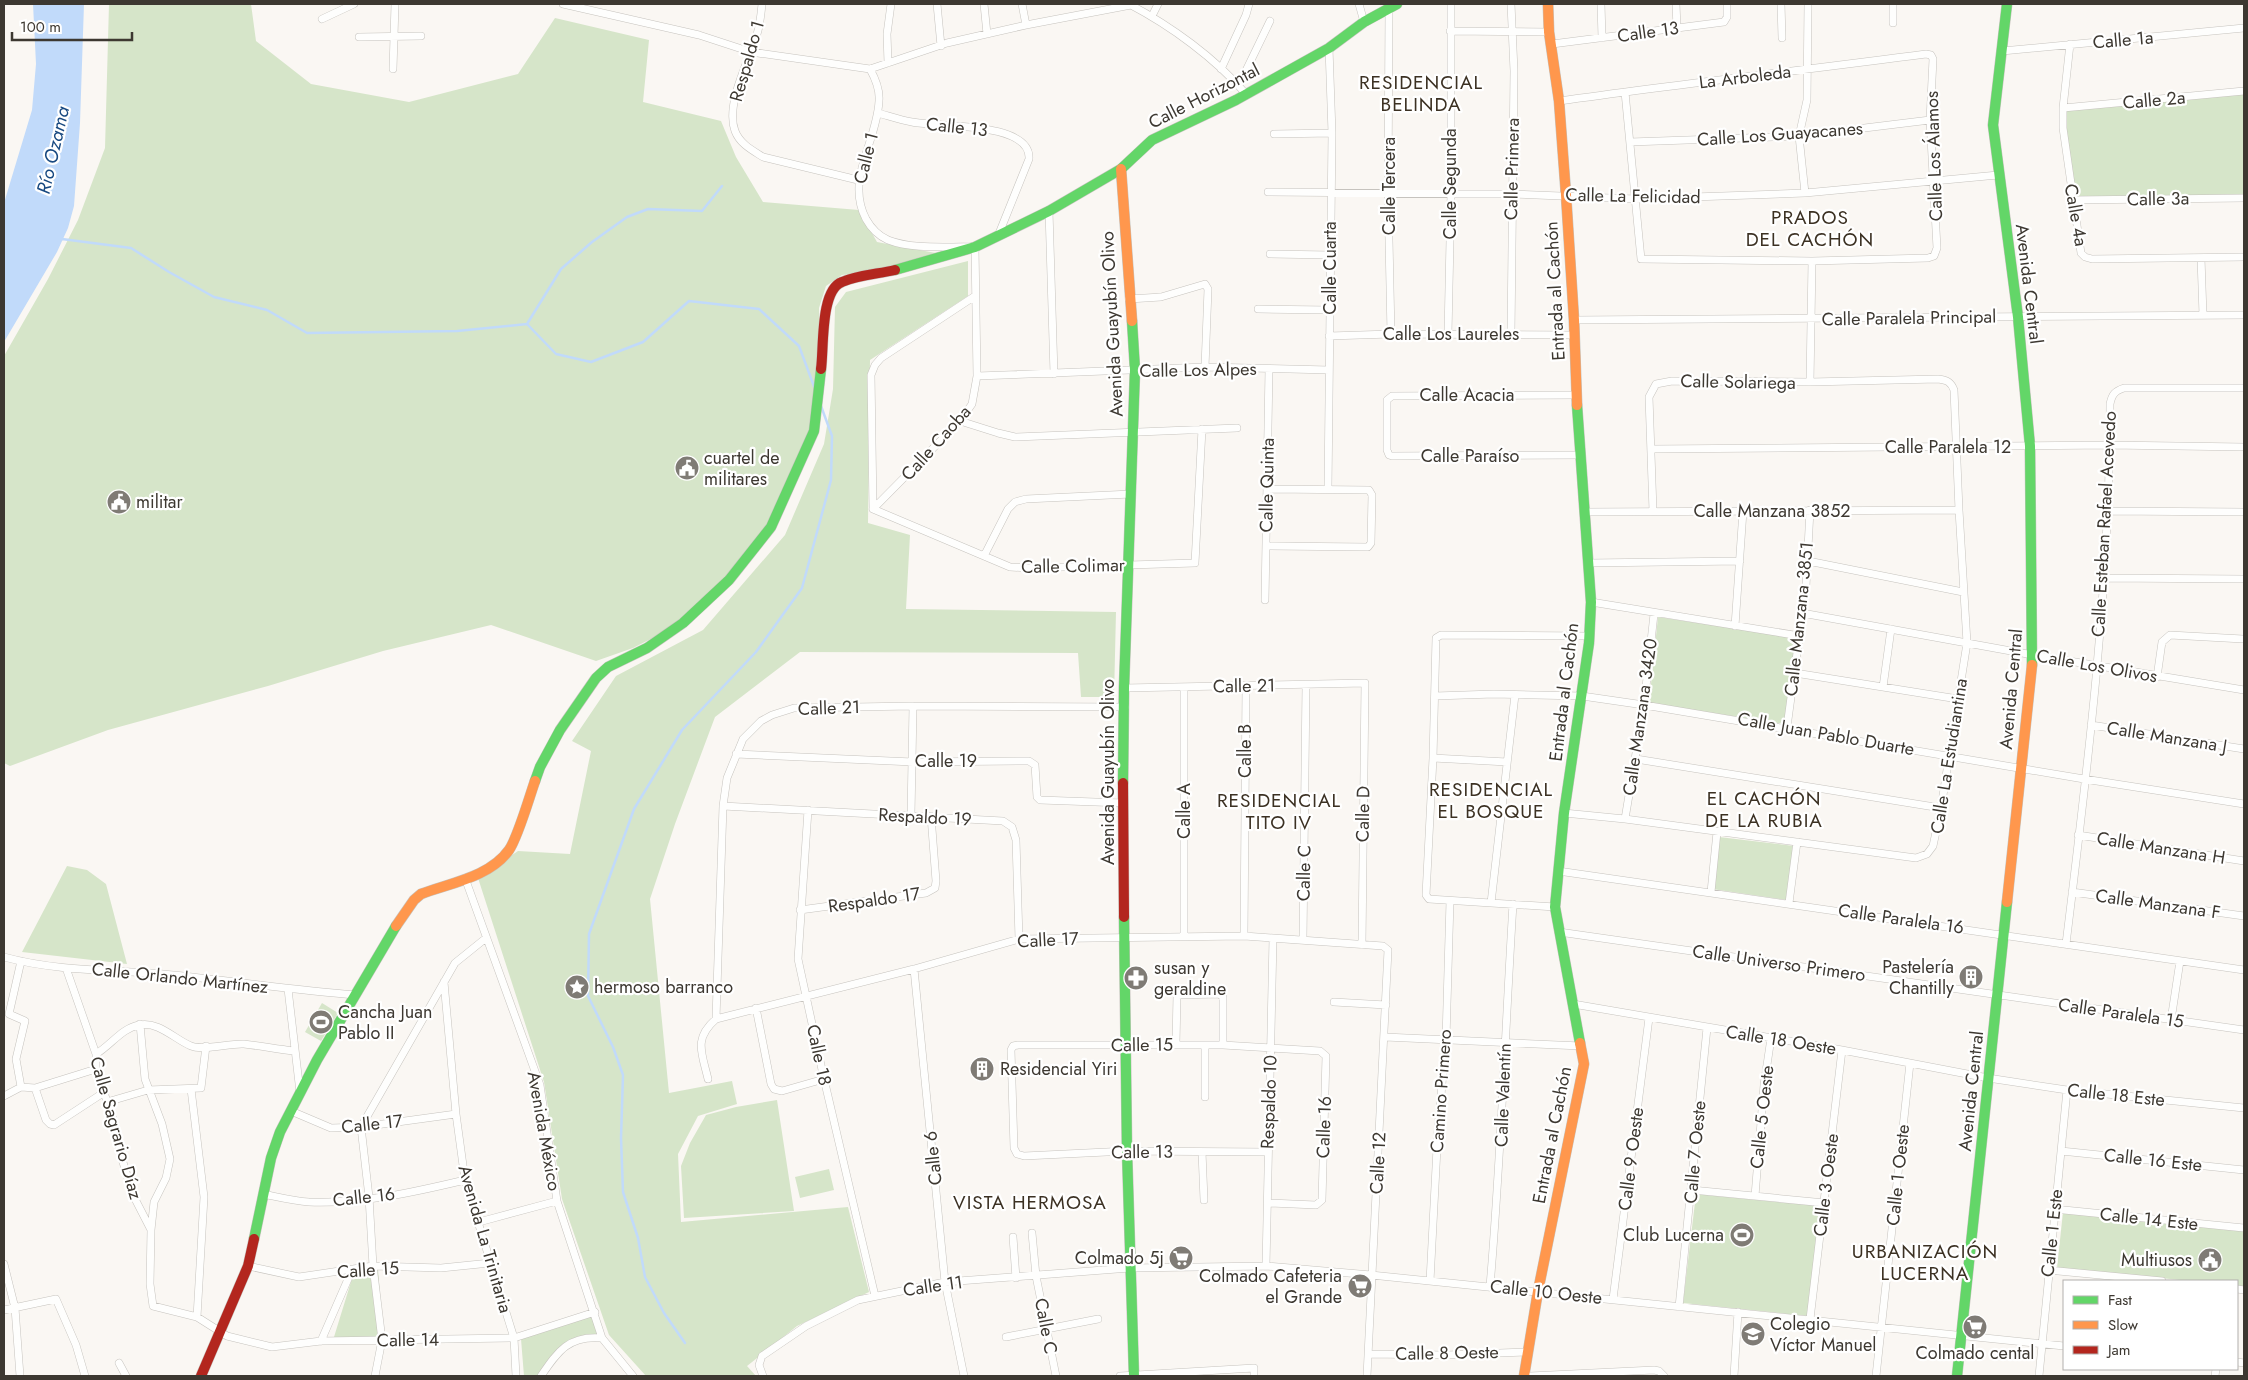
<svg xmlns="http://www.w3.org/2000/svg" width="2248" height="1380" viewBox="0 0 2248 1380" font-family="Jost,sans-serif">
<rect width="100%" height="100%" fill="#faf7f3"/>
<!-- green -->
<path fill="#d6e5c9" d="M109 4H251L256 41 311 84 409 102 518 74 555 18 649 40 643 102 721 121 736 157 763 202 859 210 877 242 941 254 872 271 842 275 826 286 819 308 820 386 814 429 770 524 730 574 680 624 633 648 596 661 491 625 383 651 268 686 108 730 10 766 4 763V356L48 279 78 220 105 148Z
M2244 93V197H2075L2064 126 2066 108Z
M968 261V296L870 360 868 523 910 535 906 609 1116 612 1114 697H1081L1078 653 800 652 715 717 675 824 650 899 669 1093 732 1081 737 1104 698 1116 678 1154 681 1222 848 1207 869 1292 797 1326 747 1366 756 1376H646L609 1335 562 1199 544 1082 478 878 518 851 570 854 591 751 572 741 616 676 703 630 785 535 824 444 833 389 835 307 846 292Z
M1658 617 1797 638 1784 724 1649 703Z
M1719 837 1794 846 1787 900 1712 889Z
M67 866 87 870 106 884 127 964 22 952Z
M322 1003 338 1013 321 1041 305 1032Z
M777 1100 794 1211 684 1218 681 1166 690 1143 706 1115 736 1107Z
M829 1169 834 1190 800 1198 795 1177Z
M1696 1194 1820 1206 1808 1316 1683 1303Z
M2063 1212 2244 1231V1286H2237V1281H2191L2057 1268Z
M378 1268 383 1337H334L354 1272Z
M595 1315 604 1336C568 1332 558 1347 542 1376H524L521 1339Z"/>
<!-- water -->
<path fill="#c1dafa" d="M33 4H84L80 123 74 206 68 228 57 252 4 342V203L32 110 36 64Z"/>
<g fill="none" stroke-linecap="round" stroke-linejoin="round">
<!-- stream -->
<path stroke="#c1dafa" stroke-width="2.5" d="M59 241 62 239 131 248 169 272 214 297 267 310 307 333 457 331 527 324 556 354 591 362 643 342 689 301 759 309 799 346 815 389
M527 324 561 269 592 242 627 217 648 209 702 211 722 186
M685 1343 664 1313 645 1277 638 1238 623 1192 621 1138 623 1075 613 1047 588 996 589 934 634 809 682 730 756 652 802 588 831 480 832 436 821 406"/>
<defs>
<path id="street" d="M563 4 699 35 751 52 870 69 947 43 1026 25 1131 5
M762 4C761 14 760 25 757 34 749 61 725 104 735 131 740 144 752 150 763 157L858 180
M937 4 941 46
M984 4 987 34
M1022 4 1026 25
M1129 4C1171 26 1215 58 1246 94
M1359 4 1364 22
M1601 4 1602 38
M1676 4 1677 28
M1781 4 1782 38
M1893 4V23
M1389 8 1388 193 1391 334
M1152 16 1158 4
M322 19 354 4
M1450 31 1549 32
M359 37 421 36
M1552 44 1724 22 1727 17V4
M2070 44 2063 108V128L2081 253 2085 257 2092 259 2244 257
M2002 51 2244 28
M888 63 887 34 891 4
M393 69 395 4
M870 69C875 78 880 90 879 101 877 142 845 179 866 219 871 228 879 236 888 240 914 250 948 246 975 247L977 376 972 404 960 421 873 509
M1221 69 1246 15 1249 4
M1239 85 1270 21
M1559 101C1681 84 1804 70 1926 54L1931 55 1933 59 1930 120 1937 248 1934 256 1928 258 1812 261 1641 259 1625 92
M2063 108 2244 91
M878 113C889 116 901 120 912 122 934 127 1032 121 1029 159L998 236
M1274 134 1332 133
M1630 142 1799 136 1930 120
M1268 192 1511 194 1635 199 1805 193 1998 175
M1805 193 1799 136 1807 100 1808 4
M2072 200 2244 198
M1049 211 1054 374
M1270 254 1330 255
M2201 258 2203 315
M1129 299 1161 297 1205 284 1208 289 1205 367
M1258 309 1329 310
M1574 320 2244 315
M1448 334 1451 193V4
M1511 334 1514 71 1511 4
M1329 336 1391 334 1574 335
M977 376 1205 367 1329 370
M1810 382 1812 261
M1576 395 1392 396 1387 400V450L1389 455 1392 456 1580 455
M960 421 998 433 1015 437 1237 428
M1652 449 2110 445 2244 447
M1328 489 1332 133 1329 48
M873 509 1010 567 1030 568 1195 563 1202 429
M873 509 871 375 875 365 881 358 975 296
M2108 511 2244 512
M1585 512 1959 510
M1266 546 1368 547 1371 543 1372 495 1369 490 1267 489
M984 556 1008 509 1015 502 1026 499 1131 494
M1808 561 1963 592
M1589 563 1740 561
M2104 578 2244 579
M1265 600 1269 369
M1591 602 1800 636
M1802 613 2033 655 2244 690
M1735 626 1743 511
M1795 673 1958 699
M2157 677 2162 642 2170 635 2243 639
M1883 687 1891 629
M1124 688 1365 683 1362 945
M1435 696 1494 694 1582 696 1644 705 2084 779 2244 804
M2091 725 2244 749
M1787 727 1806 586 1810 510
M736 754 913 762 1029 761 1035 765 1037 797 1040 800 1123 803
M1433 758 1507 762
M1636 759 1941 808
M723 806 1003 821 1012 827 1016 840 1019 939
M808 810 798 959 824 1079 875 1296
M1564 813 1625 819 1916 858 1927 854 1933 846 1941 808 1967 643 1959 510 1954 390C1951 382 1947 380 1938 379L1810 382 1672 381 1656 384 1649 397 1653 511
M911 815 913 706
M1625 819 1644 705 1654 614
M2078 835 2244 861
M1558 871 2244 970
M465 878 540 1085 557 1201 602 1338 633 1376
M1711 892 1717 832
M2072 892 2244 916
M1491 903 1515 695
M1789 903 1797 842
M1555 907 1429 899 1426 895 1433 758 1436 638 1441 635 1589 636
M800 910 926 893 935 888 936 881 931 816
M1559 932 2244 1030
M1184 935V687
M1244 936 1246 686
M1303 940 1306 685
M2066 944C2088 765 2110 585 2110 404 2112 394 2115 391 2124 388H2244
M4 957C55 971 110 970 163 974 227 980 291 990 356 995
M66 968 96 1054V1069L115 1125 122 1159 133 1195 151 1230 150 1284 153 1306 197 1317 227 1336 272 1347 321 1341 514 1338 595 1312
M914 969 945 1282 964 1376
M444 982 456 1114 465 1180 514 1338 516 1376
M288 989 300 1092
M1334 1002 1386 1005
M1573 1004 1842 1050 1988 1078 2067 1090 2244 1108
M756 1008 771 1084 774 1089 782 1091 824 1079
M716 1019 723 806 727 778 743 739 761 721 772 715 794 708 913 706 1125 707
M2171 1020 2180 961
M140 1024 145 1079 162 1124 170 1159 166 1178 154 1202 151 1230
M1385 1037 1581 1046
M1176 1044 1177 995 1219 994 1223 997V1045
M1205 1045V1097
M96 1054C111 1045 122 1028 139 1025 159 1021 174 1039 191 1046 203 1051 230 1043 244 1044 261 1046 277 1049 294 1051
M708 1079C702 1053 693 1039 716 1019L914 969 1019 939 1244 936 1383 946 1388 950 1367 1376
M21 1087 16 1059 25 1021 9 1014 21 961
M35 1088 46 1120 50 1124 54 1125 103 1093
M191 1089 204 1197 197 1317
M4 1096 21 1087 35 1088 96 1069
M107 1102 148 1090 201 1088 206 1046
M291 1111 331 1128 361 1127 456 1114
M2061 1151 2244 1170
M1202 1152 1204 1200
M1267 1152 1127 1151 1024 1156 1017 1154 1014 1148 1011 1050 1013 1046 1018 1045H1223L1320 1051 1326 1056 1322 1200 1316 1205 1268 1203
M1692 1190 1825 1203
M263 1194C278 1197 294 1201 309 1202 361 1204 415 1192 465 1180
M1755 1196 1764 1085 1771 1038
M2054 1209 2244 1228
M479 1222 557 1201
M1032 1233 1036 1276 1056 1376
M1013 1237 1016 1278
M4 1264 15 1308 20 1376
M248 1266 299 1277 373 1266 441 1268 490 1263
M1266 1266 1273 938
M2048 1270 2162 1281
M1430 1281 1438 1129 1446 1039 1450 901
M1490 1286C1501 1159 1505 1032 1513 904
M2237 1289 2244 1290
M1613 1299 1649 1018
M1679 1307 1707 1028
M4 1310 56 1299 76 1345 85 1376
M1810 1319 1842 1050
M1006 1337 1098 1319
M321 1341 352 1270
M1368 1354 1447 1355 1526 1352
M2237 1362 2244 1363
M119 1363 126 1376
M375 1376 382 1340 373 1266 369 1197 361 1127 455 963 486 938
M541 1376C558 1351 569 1335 602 1338
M763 1376 759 1365 762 1356 806 1326 858 1300 945 1282 1130 1268 1266 1266 1371 1275 2064 1346
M1120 1376 1254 1368V1376
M1530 1376 1654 1370 1659 1371 1664 1376
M1734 1376 1738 1312
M1876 1376 1910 1063
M2039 1376 2067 1090
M2215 1376 2216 1369"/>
<path id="fast" d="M2007 4 1993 125 2018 317 2030 446 2032 665
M895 270 975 247 1049 211 1121 169 1152 140 1236 100 1329 48 1364 22 1397 4
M1577 405 1591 602 1589 643 1564 813 1555 907 1580 1043
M535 781 540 767 560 730 596 678 608 667 647 648 683 623 729 580 771 527 814 431 821 369
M1123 783 1124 688 1135 370 1132 321
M1124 917 1127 1151 1134 1376
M254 1239 271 1158 280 1132 317 1060 396 926
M1957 1376 2007 902"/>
<path id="slow" d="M1548 4 1549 32 1559 101 1566 195 1574 320 1577 405
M1121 169 1132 321
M2007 902 2032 665
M396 926 414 900 421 894C450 883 490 877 509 850 518 837 529 798 535 781
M1524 1376 1538 1291 1584 1064 1580 1043"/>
<path id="jam" d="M821 369C824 348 820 290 842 282 858 275 878 274 895 270
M1123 783 1124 917
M201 1376 248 1266 254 1239"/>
</defs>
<!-- street casing -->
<use href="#street" stroke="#c6c3be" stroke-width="8"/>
<!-- fast casing -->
<use href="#fast" stroke="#c6c3be" stroke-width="11"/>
<!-- slow casing -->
<use href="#slow" stroke="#c6c3be" stroke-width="11"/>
<!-- jam casing -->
<use href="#jam" stroke="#c6c3be" stroke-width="11"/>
<!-- street -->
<use href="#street" stroke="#fefefd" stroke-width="7"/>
<!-- fast -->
<use href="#fast" stroke="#63d668" stroke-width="10"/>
<!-- slow -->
<use href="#slow" stroke="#ff974d" stroke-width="10"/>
<!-- jam -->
<use href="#jam" stroke="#b3261e" stroke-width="10"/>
</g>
<!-- icons -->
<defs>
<symbol id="civic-disc" viewBox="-11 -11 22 22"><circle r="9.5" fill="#7f7b75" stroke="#fff"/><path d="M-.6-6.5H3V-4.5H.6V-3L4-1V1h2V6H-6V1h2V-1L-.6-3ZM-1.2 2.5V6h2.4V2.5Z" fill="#fff"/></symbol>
<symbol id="building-disc" viewBox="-11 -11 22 22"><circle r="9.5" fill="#7f7b75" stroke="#fff"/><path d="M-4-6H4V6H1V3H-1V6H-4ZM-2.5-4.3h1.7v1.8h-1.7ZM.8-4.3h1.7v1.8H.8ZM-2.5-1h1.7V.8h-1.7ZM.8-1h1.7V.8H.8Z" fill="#fff"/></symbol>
<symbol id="pharmacy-disc" viewBox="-11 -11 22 22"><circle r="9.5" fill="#7f7b75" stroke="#fff"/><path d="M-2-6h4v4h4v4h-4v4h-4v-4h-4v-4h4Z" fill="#fff"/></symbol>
<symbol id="sight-disc" viewBox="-11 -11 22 22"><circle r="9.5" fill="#7f7b75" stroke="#fff"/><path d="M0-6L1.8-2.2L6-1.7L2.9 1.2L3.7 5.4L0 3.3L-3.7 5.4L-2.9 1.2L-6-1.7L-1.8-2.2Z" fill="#fff"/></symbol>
<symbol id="stadium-disc" viewBox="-11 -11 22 22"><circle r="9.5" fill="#7f7b75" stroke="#fff"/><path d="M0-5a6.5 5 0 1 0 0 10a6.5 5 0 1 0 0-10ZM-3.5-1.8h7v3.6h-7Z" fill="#fff"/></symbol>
<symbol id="supermarket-disc" viewBox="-11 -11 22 22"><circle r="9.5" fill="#7f7b75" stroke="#fff"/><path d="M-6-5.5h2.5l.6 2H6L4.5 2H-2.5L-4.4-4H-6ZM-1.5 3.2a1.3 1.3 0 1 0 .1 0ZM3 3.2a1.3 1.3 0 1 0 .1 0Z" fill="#fff"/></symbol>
<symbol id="school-disc" viewBox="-11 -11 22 22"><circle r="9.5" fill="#7f7b75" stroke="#fff"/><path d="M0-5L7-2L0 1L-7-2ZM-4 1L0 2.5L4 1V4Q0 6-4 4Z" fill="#fff"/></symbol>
</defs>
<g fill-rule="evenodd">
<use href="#civic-disc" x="673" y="454" width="28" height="28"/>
<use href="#civic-disc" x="105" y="488" width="28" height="28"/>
<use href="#building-disc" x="1957" y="963" width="28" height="28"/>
<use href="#pharmacy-disc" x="1122" y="964" width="28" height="28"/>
<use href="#sight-disc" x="563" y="973" width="28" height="28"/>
<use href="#stadium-disc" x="307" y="1008" width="28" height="28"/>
<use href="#building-disc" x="968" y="1055" width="28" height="28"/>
<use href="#stadium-disc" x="1728" y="1221" width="28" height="28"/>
<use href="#supermarket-disc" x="1167" y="1244" width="28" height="28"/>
<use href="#civic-disc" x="2196" y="1246" width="28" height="28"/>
<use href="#supermarket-disc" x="1346" y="1272" width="28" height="28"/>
<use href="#supermarket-disc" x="1961" y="1313" width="28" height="28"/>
<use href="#school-disc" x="1739" y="1320" width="28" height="28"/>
</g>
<g text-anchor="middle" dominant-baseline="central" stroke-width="4.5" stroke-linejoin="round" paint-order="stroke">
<!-- street labels -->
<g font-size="18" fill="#3d3831" stroke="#fff">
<text transform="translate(1648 32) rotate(-8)">Calle 13</text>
<text transform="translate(2123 40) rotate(-5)">Calle 1a</text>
<text transform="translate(747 61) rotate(-74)">Respaldo 1</text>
<text transform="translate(1745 77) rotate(-7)">La Arboleda</text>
<text transform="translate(1204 96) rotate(-27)">Calle Horizontal</text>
<text transform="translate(2154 100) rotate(-5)">Calle 2a</text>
<text transform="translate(957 127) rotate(6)">Calle 13</text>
<text transform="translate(1780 134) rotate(-4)">Calle Los Guayacanes</text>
<text transform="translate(1934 156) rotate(-92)">Calle Los Álamos</text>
<text transform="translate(866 158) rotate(-76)">Calle 1</text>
<text transform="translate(1512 169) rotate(-89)">Calle Primera</text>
<text transform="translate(1450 184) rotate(-90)">Calle Segunda</text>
<text transform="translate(1389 186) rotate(-90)">Calle Tercera</text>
<text transform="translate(1633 196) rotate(1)">Calle La Felicidad</text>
<text transform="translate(2158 199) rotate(-1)">Calle 3a</text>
<text transform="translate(2076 215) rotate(80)">Calle 4a</text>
<text transform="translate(1330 268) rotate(-90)">Calle Cuarta</text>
<text transform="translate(2029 284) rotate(83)">Avenida Central</text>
<text transform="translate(1555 291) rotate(-93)">Entrada al Cachón</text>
<text transform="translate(1909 318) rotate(-1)">Calle Paralela Principal</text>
<text transform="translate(1112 324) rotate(-93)">Avenida Guayubín Olivo</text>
<text x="1451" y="334">Calle Los Laureles</text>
<text transform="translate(1198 370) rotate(-1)">Calle Los Alpes</text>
<text transform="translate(1738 382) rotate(1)">Calle Solariega</text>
<text x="1467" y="395">Calle Acacia</text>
<text transform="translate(936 443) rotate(-48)">Calle Caoba</text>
<text x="1948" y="447">Calle Paralela 12</text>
<text x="1470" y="456">Calle Paraíso</text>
<text transform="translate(1267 485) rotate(-89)">Calle Quinta</text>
<text x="1772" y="511">Calle Manzana 3852</text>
<text transform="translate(2104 524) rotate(-87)">Calle Esteban Rafael Acevedo</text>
<text transform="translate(1073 566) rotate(-1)">Calle Colimar</text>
<text transform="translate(1799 619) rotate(-84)">Calle Manzana 3851</text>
<text transform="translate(2097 666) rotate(10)">Calle Los Olivos</text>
<text transform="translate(1244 686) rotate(-1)">Calle 21</text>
<text transform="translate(2011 689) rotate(-85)">Avenida Central</text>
<text transform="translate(1564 692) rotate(-83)">Entrada al Cachón</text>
<text transform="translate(829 708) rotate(-2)">Calle 21</text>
<text transform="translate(1640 717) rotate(-82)">Calle Manzana 3420</text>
<text transform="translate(1826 734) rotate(10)">Calle Juan Pablo Duarte</text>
<text transform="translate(2167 737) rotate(9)">Calle Manzana J</text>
<text transform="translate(1245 751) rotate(-90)">Calle B</text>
<text transform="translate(1949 756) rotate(-81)">Calle La Estudiantina</text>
<text x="946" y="761">Calle 19</text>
<text transform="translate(1108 772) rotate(-90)">Avenida Guayubín Olivo</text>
<text transform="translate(1184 811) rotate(-90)">Calle A</text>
<text transform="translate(1363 814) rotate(-89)">Calle D</text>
<text transform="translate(925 817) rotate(3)">Respaldo 19</text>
<text transform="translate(2161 848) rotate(9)">Calle Manzana H</text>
<text transform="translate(1304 873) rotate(-89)">Calle C</text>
<text transform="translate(874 900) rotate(-8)">Respaldo 17</text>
<text transform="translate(2158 904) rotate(8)">Calle Manzana F</text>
<text transform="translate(1901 919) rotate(8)">Calle Paralela 16</text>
<text transform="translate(1048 940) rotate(-3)">Calle 17</text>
<text transform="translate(1779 963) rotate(8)">Calle Universo Primero</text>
<text transform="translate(180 978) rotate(6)">Calle Orlando Martínez</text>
<text transform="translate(2121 1013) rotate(8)">Calle Paralela 15</text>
<text transform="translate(1781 1040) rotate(9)">Calle 18 Oeste</text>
<text transform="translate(1142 1045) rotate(-1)">Calle 15</text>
<text transform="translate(819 1055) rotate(78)">Calle 18</text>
<text transform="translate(1441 1091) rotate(-86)">Camino Primero</text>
<text transform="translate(1971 1091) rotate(-84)">Avenida Central</text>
<text transform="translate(1503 1095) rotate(-88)">Calle Valentín</text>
<text transform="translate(2116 1095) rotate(6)">Calle 18 Este</text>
<text transform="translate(1269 1102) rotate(-88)">Respaldo 10</text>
<text transform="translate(1762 1117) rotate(-84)">Calle 5 Oeste</text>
<text transform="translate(372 1124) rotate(-6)">Calle 17</text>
<text transform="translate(1324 1127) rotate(-88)">Calle 16</text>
<text transform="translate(116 1128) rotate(74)">Calle Sagrario Díaz</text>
<text transform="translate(544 1131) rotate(80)">Avenida México</text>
<text transform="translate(1552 1135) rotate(-79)">Entrada al Cachón</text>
<text transform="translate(1142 1152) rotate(-1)">Calle 13</text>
<text transform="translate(1695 1152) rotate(-85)">Calle 7 Oeste</text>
<text transform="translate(933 1158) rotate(-96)">Calle 6</text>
<text transform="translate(1631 1159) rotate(-83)">Calle 9 Oeste</text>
<text transform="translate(2153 1160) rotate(6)">Calle 16 Este</text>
<text transform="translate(1378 1163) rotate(-87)">Calle 12</text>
<text transform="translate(1898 1175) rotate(-84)">Calle 1 Oeste</text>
<text transform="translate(1826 1185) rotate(-83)">Calle 3 Oeste</text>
<text transform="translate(364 1197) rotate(-6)">Calle 16</text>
<text transform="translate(2149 1219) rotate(6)">Calle 14 Este</text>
<text transform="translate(2052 1233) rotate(-84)">Calle 1 Este</text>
<text transform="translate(485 1239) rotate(74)">Avenida La Trinitaria</text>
<text transform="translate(368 1270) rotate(-4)">Calle 15</text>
<text transform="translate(933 1286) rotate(-8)">Calle 11</text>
<text transform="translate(1546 1292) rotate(6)">Calle 10 Oeste</text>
<text transform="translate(1046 1326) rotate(79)">Calle C</text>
<text transform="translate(408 1340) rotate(-1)">Calle 14</text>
<text transform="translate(1447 1353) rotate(-1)">Calle 8 Oeste</text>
</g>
<!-- poi labels -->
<g font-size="18" fill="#3d3831" stroke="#fff" text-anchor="start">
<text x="704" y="458">cuartel de<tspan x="704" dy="21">militares</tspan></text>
<text x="136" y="502">militar</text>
<text x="1954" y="967" text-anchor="end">Pastelería<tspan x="1954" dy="21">Chantilly</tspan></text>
<text x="1154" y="968">susan y<tspan x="1154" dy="21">geraldine</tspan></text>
<text x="594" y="987">hermoso barranco</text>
<text x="338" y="1012">Cancha Juan<tspan x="338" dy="21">Pablo II</tspan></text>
<text x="1000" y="1069">Residencial Yiri</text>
<text x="1724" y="1235" text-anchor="end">Club Lucerna</text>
<text x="1164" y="1258" text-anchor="end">Colmado 5j</text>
<text x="2192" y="1260" text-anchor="end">Multiusos</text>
<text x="1342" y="1276" text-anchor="end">Colmado Cafeteria<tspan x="1342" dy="21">el Grande</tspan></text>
<text x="1770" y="1324">Colegio<tspan x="1770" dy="21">Víctor Manuel</tspan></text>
<text x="1975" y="1353" text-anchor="middle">Colmado cental</text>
</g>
<!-- neighbourhood labels -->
<g font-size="19" letter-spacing="1" fill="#3c3123" stroke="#fff">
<text x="1421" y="82">RESIDENCIAL<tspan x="1421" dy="22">BELINDA</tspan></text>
<text x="1810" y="217">PRADOS<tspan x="1810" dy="22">DEL CACHÓN</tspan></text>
<text x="1491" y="789">RESIDENCIAL<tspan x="1491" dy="22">EL BOSQUE</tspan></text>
<text x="1764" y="798">EL CACHÓN<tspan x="1764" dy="22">DE LA RUBIA</tspan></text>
<text x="1279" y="800">RESIDENCIAL<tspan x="1279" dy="22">TITO IV</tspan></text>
<text x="1030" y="1202">VISTA HERMOSA</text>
<text x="1925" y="1251">URBANIZACIÓN<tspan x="1925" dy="22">LUCERNA</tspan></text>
</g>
<!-- water labels -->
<g font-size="19" font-style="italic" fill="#184981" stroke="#fff">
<text transform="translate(53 150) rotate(-77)">Río Ozama</text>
</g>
</g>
<!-- border -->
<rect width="2248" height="1380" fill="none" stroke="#3d3831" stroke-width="10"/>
<!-- legend -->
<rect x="2063" y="1280" width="175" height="90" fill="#ffffff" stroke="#b1afad"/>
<rect x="2073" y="1296" width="25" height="8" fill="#63d668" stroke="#b1afad"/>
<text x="2108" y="1305" font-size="15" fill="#3d3831">Fast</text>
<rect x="2073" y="1321" width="25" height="8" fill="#ff974d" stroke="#b1afad"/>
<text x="2108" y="1330" font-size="15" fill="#3d3831">Slow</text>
<rect x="2073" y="1346" width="25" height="8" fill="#b3261e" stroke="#b1afad"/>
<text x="2108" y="1355" font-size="15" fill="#3d3831">Jam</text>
<!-- scale -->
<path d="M12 32v8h120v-8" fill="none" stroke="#3d3831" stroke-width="2.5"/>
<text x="20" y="32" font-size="15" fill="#3d3831" stroke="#ffffff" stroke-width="4" paint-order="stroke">100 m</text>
</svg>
